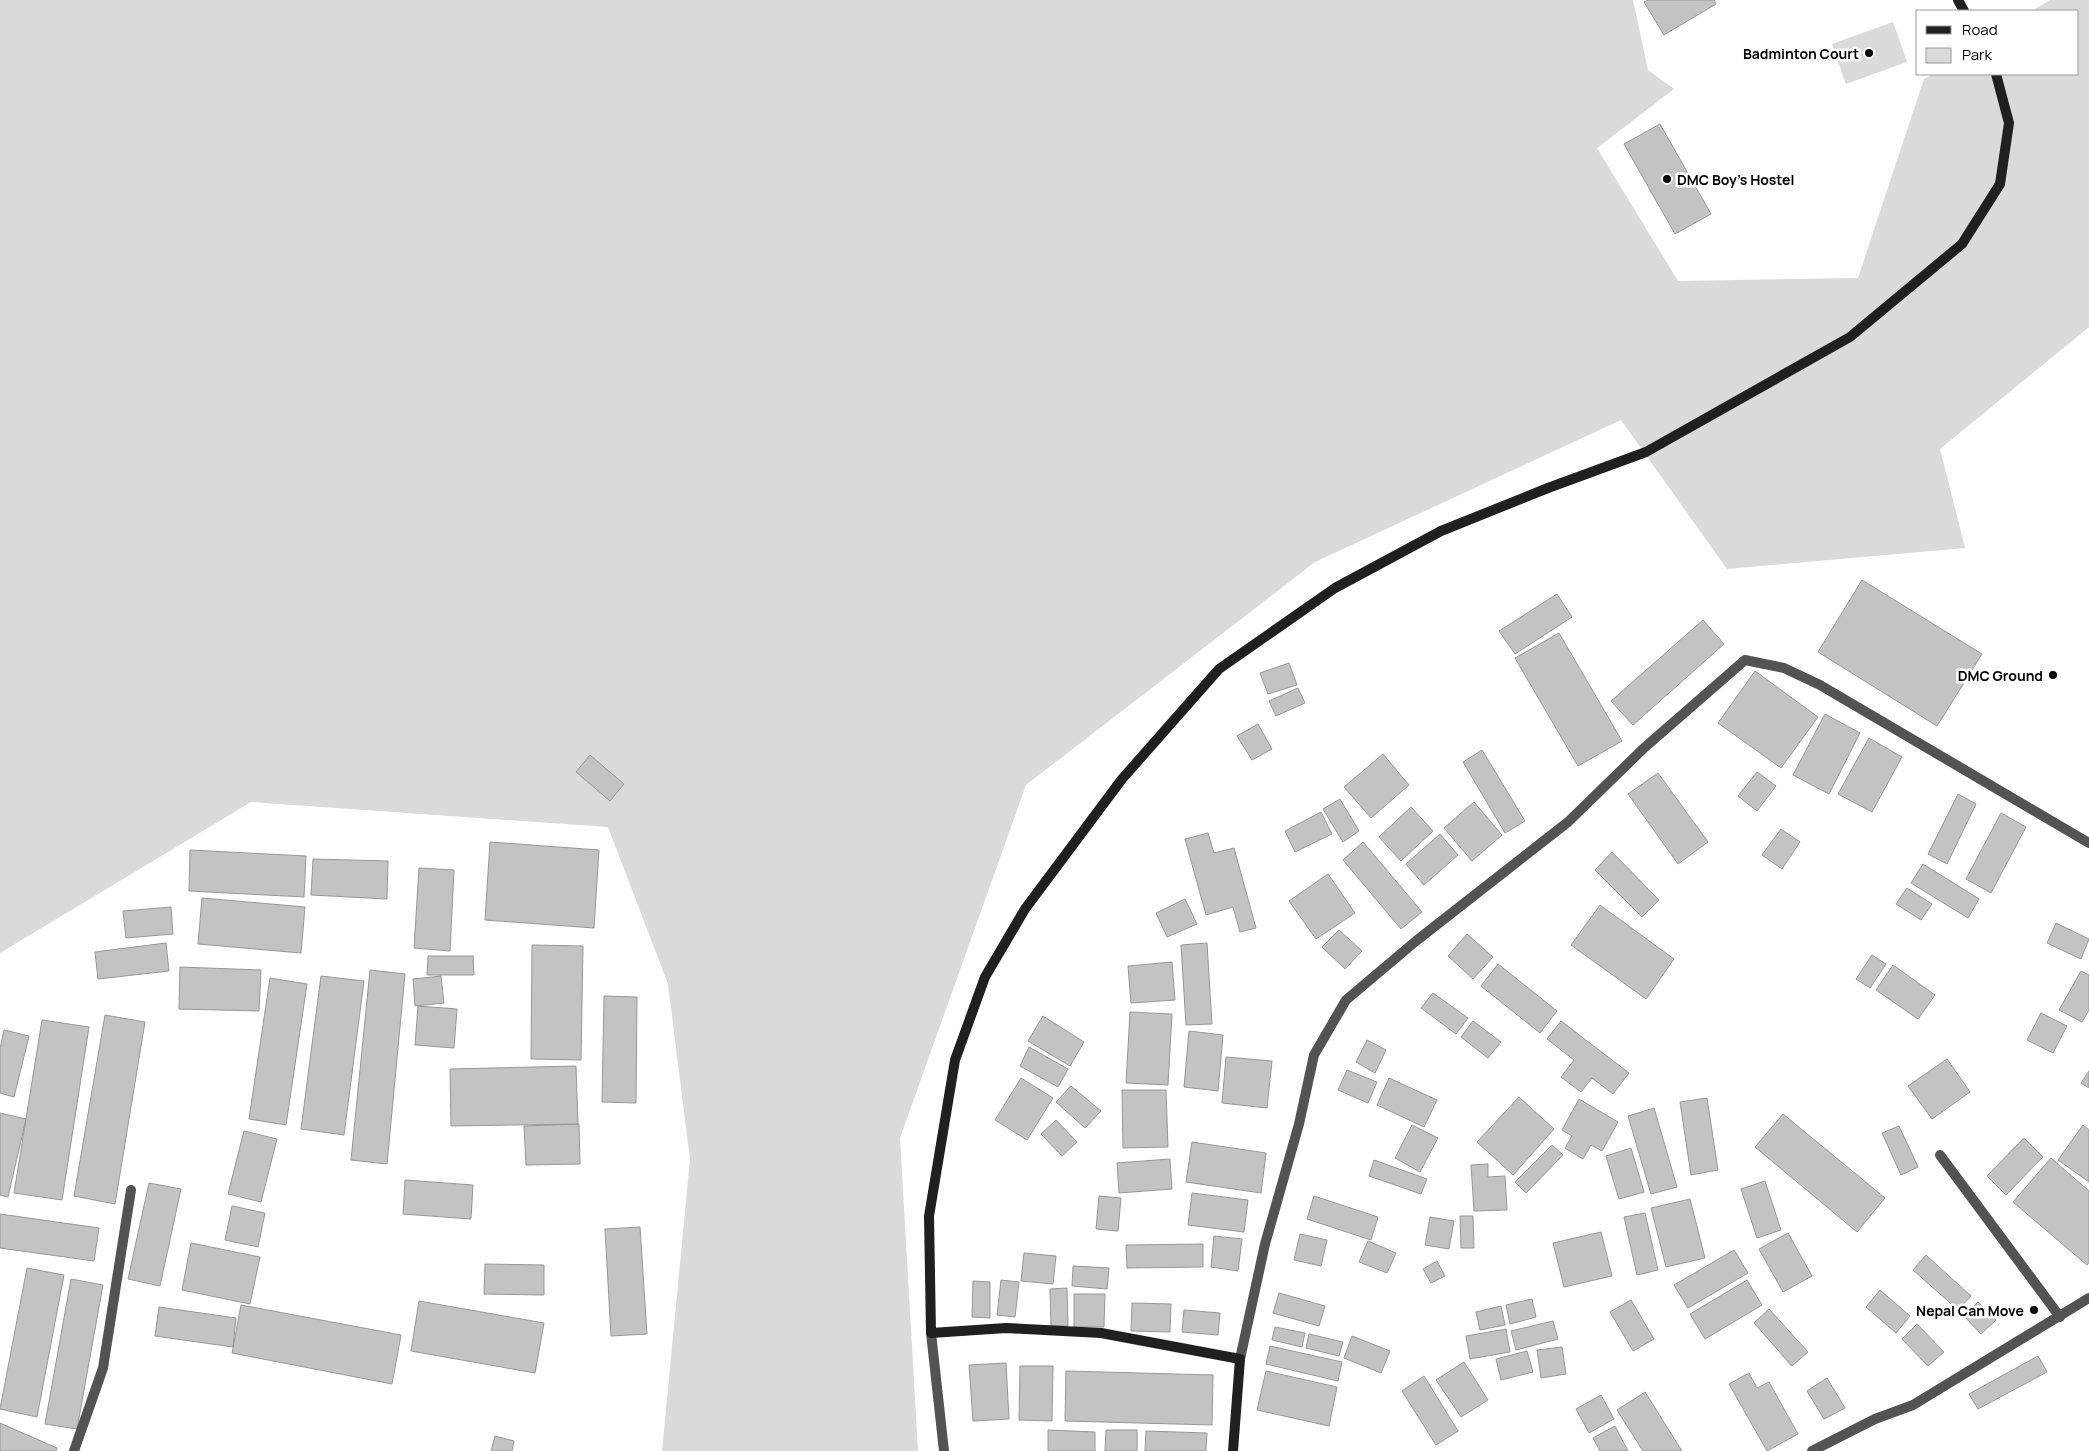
<svg xmlns="http://www.w3.org/2000/svg" width="2089" height="1451" viewBox="0 0 2089 1451" font-family="Manrope,sans-serif">
<rect width="100%" height="100%" fill="#fff"/>
<!-- green -->
<path fill="#dadada" d="M0 0H1633L1648 70 1674 89 1597 148 1678 281 1858 278 1924 79 1933 74H2078V11H2032L2050 0H2089V327L1940 449 1965 548 1727 569 1621 420 1315 562 1026 785 900 1138 918 1451H662L690 1159 668 984 608 827 251 802 0 953Z
M1893 22 1907 62 1846 84 1832 44Z"/>
<!-- building -->
<path fill="#c3c3c3" stroke="#979797" d="M1648 0H1714L1716 4 1664 35 1644 2Z
M1660 124 1711 214 1675 234 1624 144Z
M1862 580 1982 654 1937 726 1818 652Z
M1557 594 1572 617 1515 654 1499 631Z
M1703 620 1724 644 1633 725 1611 701Z
M1559 633 1622 741 1578 766 1515 658Z
M1289 663 1297 685 1268 694 1260 673Z
M1755 671 1818 717 1781 768 1718 723Z
M1298 688 1305 703 1276 716 1269 701Z
M1825 714 1860 733 1829 794 1793 775Z
M1258 724 1272 749 1252 760 1237 736Z
M1869 738 1902 757 1872 812 1838 794Z
M1482 750 1525 821 1505 833 1463 762Z
M1383 754 1409 785 1371 818 1344 787Z
M590 755 624 784 610 801 576 772Z
M1757 772 1776 786 1757 811 1738 796Z
M1658 773 1708 842 1678 864 1628 794Z
M1958 794 1976 804 1947 864 1928 854Z
M1340 799 1359 831 1343 842 1323 809Z
M1474 802 1502 835 1472 861 1444 828Z
M1411 807 1433 831 1401 861 1379 837Z
M1321 812 1332 834 1295 852 1285 831Z
M2001 813 2026 827 1991 893 1966 879Z
M1781 829 1800 842 1782 869 1762 855Z
M1208 833 1214 853 1234 848 1256 928 1240 932 1233 907 1206 915 1185 839Z
M1440 834 1458 855 1424 885 1406 864Z
M490 842 599 850 594 928 485 920Z
M1363 842 1422 912 1401 929 1343 860Z
M190 850 306 856 304 897 189 891Z
M1612 852 1659 900 1642 917 1595 870Z
M313 859 388 861 387 899 311 895Z
M1923 864 1979 899 1968 918 1911 883Z
M419 868 454 870 450 951 414 948Z
M1328 874 1355 913 1316 939 1289 901Z
M1907 888 1932 904 1921 920 1896 904Z
M202 898 305 907 301 953 198 944Z
M1185 899 1197 924 1167 937 1156 913Z
M1600 905 1674 959 1646 999 1571 945Z
M171 907 173 934 126 938 123 911Z
M2056 923 2089 939 2081 959 2047 943Z
M1339 930 1362 951 1345 969 1322 947Z
M1467 934 1493 957 1473 979 1448 956Z
M166 943 169 971 98 979 95 952Z
M1207 943 1212 1024 1186 1025 1181 945Z
M532 945 583 946 581 1060 531 1059Z
M1872 955 1886 964 1870 988 1856 979Z
M428 956H473L474 975H427Z
M1172 962 1175 1000 1131 1003 1128 966Z
M1498 964 1557 1011 1540 1033 1481 986Z
M1893 965 1935 995 1918 1019 1876 990Z
M180 967 261 970 259 1011 179 1009Z
M370 970 405 974 387 1164 351 1160Z
M2081 971 2089 975V1010L2082 1022 2059 1010Z
M321 976 364 981 344 1135 301 1129Z
M441 976 444 1003 415 1006 413 979Z
M270 978 307 984 286 1125 249 1119Z
M1433 993 1468 1018 1456 1034 1421 1008Z
M604 996 637 997 636 1103 602 1102Z
M418 1006 457 1009 454 1048 415 1045Z
M1130 1012 1172 1014 1168 1085 1126 1083Z
M2041 1013 2067 1026 2053 1053 2027 1040Z
M105 1015 145 1022 115 1204 74 1196Z
M1043 1016 1084 1042 1070 1066 1028 1041Z
M42 1020 89 1027 62 1200 14 1193Z
M1473 1021 1501 1042 1488 1058 1461 1037Z
M1561 1021 1629 1073 1613 1094 1592 1078 1581 1092 1561 1077 1574 1060 1547 1039Z
M4 1030 29 1036 14 1097 0 1093V1049Z
M1189 1031 1223 1035 1218 1091 1184 1087Z
M1367 1040 1386 1050 1375 1073 1356 1062Z
M1029 1047 1068 1069 1058 1087 1020 1066Z
M1226 1057 1272 1061 1267 1108 1222 1103Z
M1947 1059 1970 1092 1932 1119 1908 1086Z
M576 1066 578 1124 451 1126 450 1069Z
M1347 1070 1377 1082 1368 1103 1338 1090Z
M2089 1071V1088L2081 1083Z
M1021 1078 1053 1098 1027 1140 995 1120Z
M1389 1078 1437 1100 1424 1127 1377 1105Z
M1071 1086 1101 1111 1085 1128 1056 1102Z
M1122 1090H1166L1168 1147 1123 1148Z
M1519 1097 1554 1129 1513 1175 1477 1142Z
M1707 1098 1718 1170 1691 1175 1680 1102Z
M1579 1099 1618 1122 1602 1151 1591 1145 1583 1159 1565 1148 1572 1136 1562 1130Z
M1654 1108 1677 1187 1651 1194 1628 1116Z
M0 1113 26 1119 8 1197 0 1195Z
M1783 1114 1885 1198 1857 1232 1755 1147Z
M1056 1120 1077 1142 1062 1156 1041 1134Z
M579 1124 580 1164 526 1165 524 1126Z
M1412 1125 1438 1138 1420 1172 1395 1158Z
M2083 1125 2089 1130V1182L2058 1160Z
M1899 1126 1918 1167 1901 1175 1882 1133Z
M244 1131 277 1139 261 1202 228 1194Z
M2024 1138 2043 1157 2006 1195 1987 1176Z
M1192 1142 1266 1153 1261 1193 1186 1182Z
M1552 1145 1563 1155 1526 1193 1515 1182Z
M1631 1148 1644 1192 1619 1199 1606 1156Z
M2051 1158 2089 1191V1262L2087 1265 2013 1202Z
M1170 1159 1172 1189 1119 1193 1117 1163Z
M1374 1160 1427 1179 1421 1194 1369 1176Z
M1488 1164V1177L1505 1176 1507 1210 1474 1211 1471 1165Z
M405 1180 473 1185 471 1219 403 1214Z
M1765 1181 1781 1230 1757 1238 1741 1189Z
M149 1183 181 1189 160 1286 128 1279Z
M1192 1193 1248 1200 1244 1232 1188 1225Z
M1099 1196 1121 1198 1118 1231 1096 1229Z
M1314 1196 1378 1217 1371 1240 1307 1219Z
M1690 1199 1705 1258 1666 1267 1651 1208Z
M232 1206 265 1213 258 1247 225 1240Z
M1645 1213 1658 1270 1637 1275 1624 1217Z
M0 1214 99 1228 94 1261 0 1248Z
M1460 1216H1473L1474 1248H1461Z
M1430 1217 1454 1221 1449 1249 1425 1245Z
M640 1227 647 1334 611 1336 605 1229Z
M1601 1232 1612 1276 1564 1287 1553 1243Z
M1788 1233 1812 1276 1783 1292 1759 1249Z
M1300 1234 1327 1240 1321 1266 1294 1260Z
M1214 1236 1242 1239 1238 1271 1211 1267Z
M1368 1241 1396 1253 1387 1273 1359 1262Z
M191 1243 260 1257 250 1304 182 1290Z
M1203 1244V1267L1127 1268 1126 1245Z
M1734 1250 1748 1273 1688 1308 1674 1285Z
M1024 1253 1056 1256 1053 1284 1021 1281Z
M1926 1255 1971 1296 1958 1310 1913 1270Z
M1437 1261 1445 1276 1431 1283 1423 1269Z
M485 1264 544 1265V1295L484 1294Z
M1073 1266 1109 1268 1107 1289 1072 1286Z
M27 1268 64 1275 37 1417 0 1409Z
M71 1279 103 1285 77 1429 45 1424Z
M1001 1280 1019 1282 1015 1317 997 1315Z
M1747 1280 1762 1305 1705 1339 1690 1314Z
M973 1281 990 1282V1318L972 1317Z
M1067 1288 1068 1326H1051L1050 1289Z
M1880 1290 1910 1316 1896 1333 1866 1307Z
M1279 1293 1325 1306 1319 1326 1273 1313Z
M1074 1294H1105L1104 1327H1074Z
M1532 1299 1536 1317 1510 1324 1506 1305Z
M1631 1300 1654 1339 1633 1351 1610 1312Z
M419 1301 544 1323 535 1373 411 1351Z
M1978 1302 1996 1320 1981 1334 1964 1316Z
M1132 1303 1171 1304 1170 1332 1131 1331Z
M241 1305 401 1335 392 1384 232 1353Z
M1501 1306 1505 1325 1480 1330 1476 1312Z
M159 1307 236 1318 233 1347 155 1336Z
M1769 1309 1808 1352 1792 1366 1754 1323Z
M1184 1310 1220 1313 1218 1335 1182 1332Z
M1553 1321 1558 1339 1516 1350 1511 1331Z
M1917 1324 1944 1352 1928 1366 1902 1339Z
M1275 1327 1305 1333 1302 1347 1272 1340Z
M1506 1329 1510 1352 1470 1359 1466 1336Z
M1309 1334 1343 1342 1339 1356 1306 1348Z
M1352 1336 1390 1351 1381 1373 1344 1358Z
M1270 1346 1342 1362 1338 1381 1266 1364Z
M1562 1347 1566 1374 1541 1378 1537 1350Z
M1527 1351 1533 1372 1501 1380 1496 1359Z
M2038 1356 2047 1372 1978 1409 1969 1394Z
M1464 1362 1488 1400 1461 1417 1436 1380Z
M1006 1363 1009 1419 973 1421 969 1365Z
M1020 1366H1053L1052 1421 1019 1420Z
M1066 1371 1213 1375 1212 1425 1065 1421Z
M1266 1371 1337 1387 1329 1426 1257 1410Z
M1749 1373 1757 1388 1769 1382 1798 1434 1767 1451 1729 1384Z
M1424 1376 1458 1431 1436 1445 1402 1391Z
M1827 1378 1845 1408 1824 1419 1807 1391Z
M1645 1392 1682 1451H1643L1617 1410Z
M1601 1395 1614 1419 1589 1433 1576 1409Z
M0 1423 57 1448 56 1451H0Z
M1615 1426 1628 1451H1600L1593 1438Z
M1048 1430 1095 1432V1451H1048Z
M1106 1430H1137V1451H1105Z
M1146 1431 1207 1433 1206 1451H1145Z
M495 1436 514 1441 512 1451H491Z"/>
<g fill="none" stroke-linecap="round" stroke-linejoin="round">
<!-- street -->
<path stroke="#535353" stroke-width="10" d="M1940 1155 2060 1317
M931 1333 944 1451
M1240 1359 1265 1244 1299 1124 1314 1055 1346 1000 1416 941 1568 822 1644 748 1745 660 1784 668 1820 685 2089 843
M74 1451 103 1368 131 1190
M1812 1451 1875 1419 1913 1405 2089 1298"/>
<!-- secondary -->
<path stroke="#202020" stroke-width="10" d="M1958 0 1964 11
M1233 1451 1240 1359 1101 1333 1006 1328 931 1333 929 1216 955 1060 985 977 1025 909 1122 779 1219 669 1335 588 1441 531 1548 488 1646 452 1850 337 1962 244 2000 184 2009 123 1996 74"/>
</g>
<!-- markers -->
<g fill="#000" stroke="#fff" stroke-width="2">
<circle cx="1869" cy="53" r="5"/>
<circle cx="1667" cy="179" r="5"/>
<circle cx="2053" cy="675" r="5"/>
<circle cx="2034" cy="1310" r="5"/>
</g>
<g text-anchor="middle" dominant-baseline="central" stroke-width="5" stroke-linejoin="round" paint-order="stroke">
<!-- poi labels -->
<g font-size="14" font-weight="bold" fill="#000" stroke="#fff" text-anchor="end">
<text x="1859" y="53">Badminton Court</text>
<text x="1677" y="179" text-anchor="start">DMC Boy's Hostel</text>
<text x="2043" y="675">DMC Ground</text>
<text x="2024" y="1310">Nepal Can Move</text>
</g>
</g>
<!-- legend -->
<rect x="1916" y="10" width="162" height="65" fill="#ffffff" stroke="#999999"/>
<rect x="1926" y="26" width="25" height="8" fill="#202020" stroke="#999999"/>
<text x="1962" y="35" font-size="15" fill="#000000">Road</text>
<rect x="1926" y="48" width="25" height="15" fill="#dadada" stroke="#999999"/>
<text x="1962" y="60" font-size="15" fill="#000000">Park</text>
</svg>
